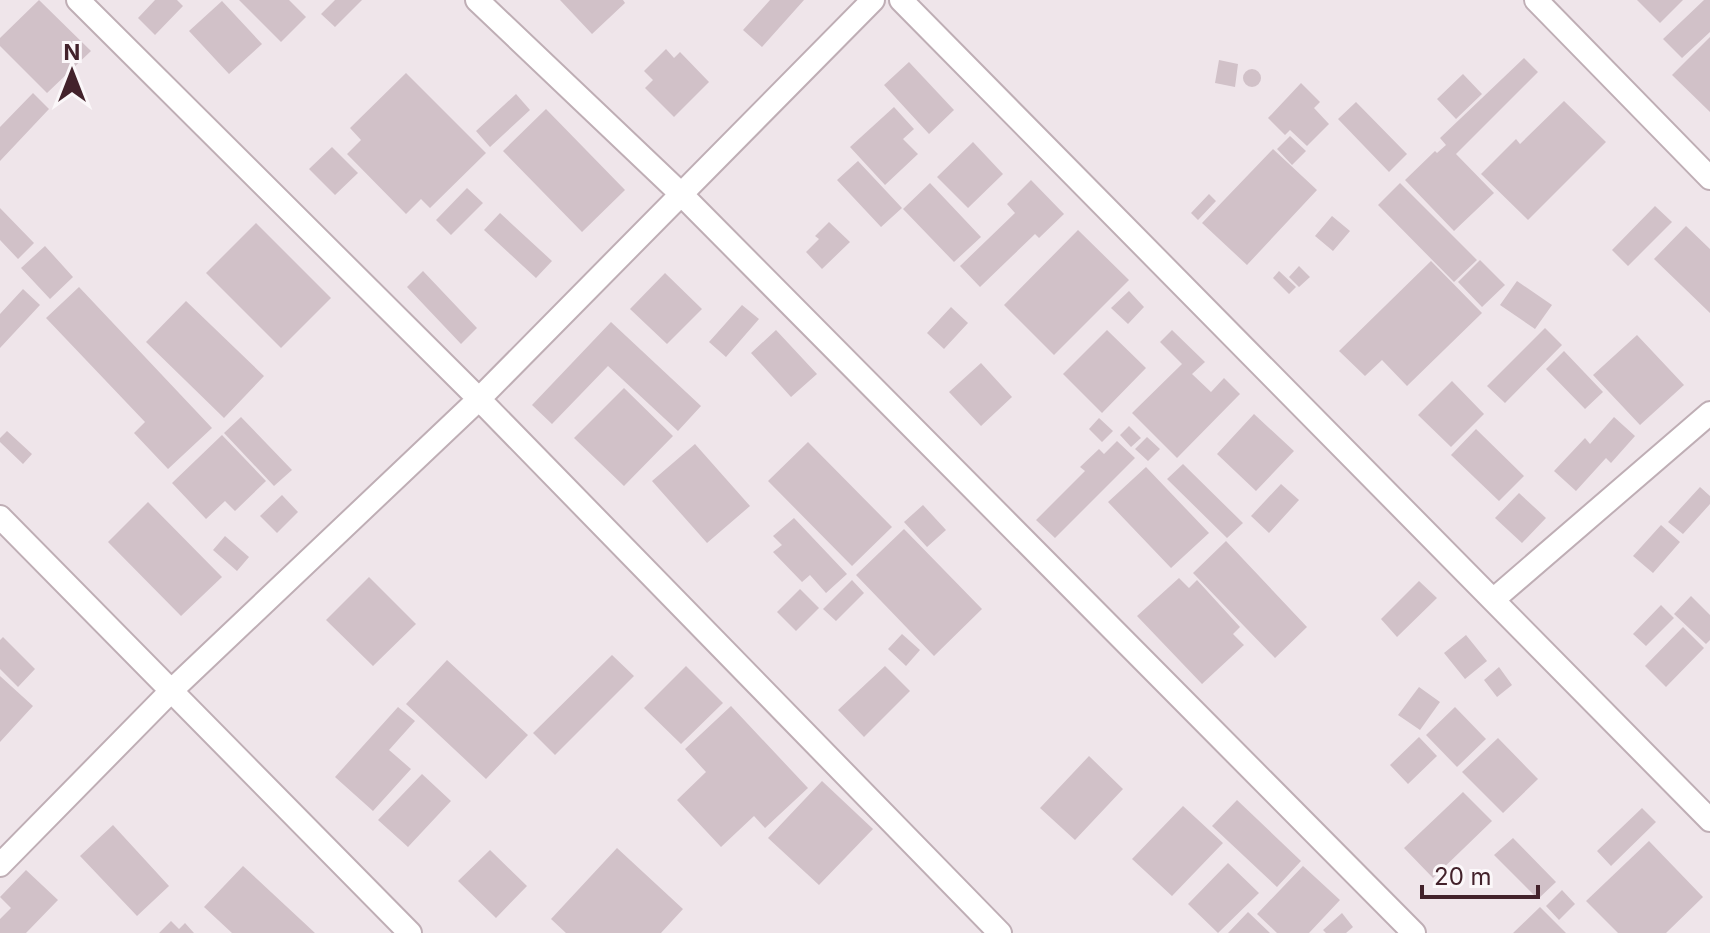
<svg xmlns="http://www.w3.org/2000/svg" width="1710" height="933" viewBox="0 0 1710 933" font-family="Inter,sans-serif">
<rect width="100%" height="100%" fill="#efe5ea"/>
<!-- building -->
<path fill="#d1c1c8" d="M39 0 91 51 47 93 0 46V38Z
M155 0H177L183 6 155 35 138 18Z
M239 0H289L306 17 281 42Z
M335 0H362L335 27 321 14Z
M560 0H623L625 3 592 34Z
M770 0H804L762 47 743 30Z
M1637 0H1683L1660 23Z
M1704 0H1710V32L1682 58 1663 39Z
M222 1 262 44 229 74 189 31Z
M1710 37V112L1672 75Z
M666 49 674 58 680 52 709 82 674 117 645 88 653 80 644 71Z
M1524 58 1538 72 1456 154 1494 193 1454 231 1405 180 1435 151 1437 153 1446 145 1440 138Z
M1219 60 1238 64 1235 87 1215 83Z
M909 62 954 110 929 134 884 85Z
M1243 78a9 9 0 1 1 18 0a9 9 0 1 1-18 0Z
M406 73 486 153 430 208 421 199 406 214 347 154 361 140 350 128Z
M1463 74 1482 94 1456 119 1437 99Z
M1301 83 1320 102 1314 108 1329 124 1307 146 1290 130 1285 135 1268 118Z
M33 93 49 109 0 161V127Z
M516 94 530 110 490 147 476 131Z
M1564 101 1606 142 1528 220 1481 174 1516 139 1520 144Z
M1356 102 1407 154 1389 172 1338 119Z
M894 107 914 129 903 139 918 154 885 185 850 147Z
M546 109 625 190 582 232 503 151Z
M1290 136 1306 151 1292 165 1277 149Z
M973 142 1003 174 968 208 937 177Z
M332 147 358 173 335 195 309 169Z
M1273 149 1317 190 1247 265 1202 223Z
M858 161 902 208 881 227 837 180Z
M1031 180 1064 214 1039 238 1035 234 980 287 960 266 1015 213 1007 204Z
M930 183 981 237 954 262 903 209Z
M1400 183 1477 260 1454 282 1378 205Z
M467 188 483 203 451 235 436 220Z
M1209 194 1216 201 1198 220 1191 213Z
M1655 206 1672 222 1628 266 1612 250Z
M0 208 34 243 18 259 0 240Z
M500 213 552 261 536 278 484 230Z
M1332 216 1350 231 1333 251 1315 236Z
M829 222 850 242 822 269 806 252 819 239 815 236Z
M256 223 331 298 281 348 206 273Z
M1686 226 1710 249V313L1654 259Z
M1078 230 1129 280 1054 355 1004 305Z
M45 246 73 277 50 299 21 268Z
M1480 260 1505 285 1482 307 1458 282Z
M1431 261 1482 313 1407 386 1382 360 1365 376 1339 351Z
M1299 266 1310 277 1299 287 1289 277Z
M423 271 477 328 461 344 407 287Z
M1279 271 1296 287 1289 294 1273 278Z
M665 273 702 309 667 344 630 309Z
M1517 281 1552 305 1535 329 1500 305Z
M79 287 212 428 168 469 134 433 145 422 46 318Z
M23 289 40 305 0 348V314Z
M1129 291 1144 307 1128 324 1111 308Z
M186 301 264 376 224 418 146 342Z
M742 305 759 319 726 357 709 342Z
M951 307 968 323 944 349 927 333Z
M611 322 701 406 678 431 608 366 552 424 532 405Z
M1545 328 1562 345 1505 403 1487 386Z
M776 330 817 374 791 397 751 353Z
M1107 330 1146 368 1102 413 1063 374Z
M1172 330 1205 362 1192 374 1211 392 1224 378 1240 394 1177 458 1132 413 1182 364 1160 342Z
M1637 335 1684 385 1640 425 1593 375Z
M1564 351 1603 392 1585 409 1546 369Z
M981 363 1012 397 981 426 949 392Z
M1452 381 1484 414 1451 447 1418 415Z
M624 388 673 436 624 486 574 438Z
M1254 414 1294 451 1256 491 1217 454Z
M241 417 292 470 274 486 224 433Z
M1614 417 1635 436 1611 463 1606 458 1576 491 1554 471 1585 438 1590 444Z
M1099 418 1113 431 1102 442 1089 429Z
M1129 426 1141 438 1131 447 1120 435Z
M1476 429 1524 476 1499 501 1451 455Z
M7 431 32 454 23 464 0 442V438Z
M222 435 266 481 235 511 225 501 206 519 172 483Z
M1147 437 1160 449 1148 461 1135 449Z
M1117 441 1135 458 1055 538 1036 520 1085 471 1080 467 1099 449 1104 454Z
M808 442 892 527 852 566 768 481Z
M695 444 750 506 707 543 652 481Z
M1183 464 1243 523 1227 538 1167 479Z
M1146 467 1209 533 1171 568 1108 502Z
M1281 484 1299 500 1269 533 1251 516Z
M1700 487 1710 496V504L1683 534 1668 522Z
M1519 493 1546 518 1522 543 1495 518Z
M282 495 298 512 277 533 260 516Z
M148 502 222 577 181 616 108 542Z
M923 505 946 530 927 547 904 522Z
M794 518 847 574 826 593 810 575 802 582 773 552 782 545 773 536Z
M1661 525 1680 542 1653 573 1633 556Z
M904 529 982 609 934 656 856 575Z
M225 536 249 557 237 571 213 550Z
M1226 541 1307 627 1275 658 1193 573Z
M369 577 416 624 373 666 326 620Z
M1179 578 1189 588 1197 580 1240 627 1233 634 1244 645 1202 684 1137 616Z
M852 580 864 593 836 621 823 609Z
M1419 581 1437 598 1397 637 1381 619Z
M800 589 819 608 796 631 777 612Z
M1691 596 1710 615V640L1706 644 1674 614Z
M1661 605 1674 618 1646 646 1633 634Z
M1683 627 1704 648 1666 687 1645 666Z
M902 634 920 650 906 666 888 649Z
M1466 635 1487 661 1465 679 1444 653Z
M3 637 35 669 18 687 0 669V640Z
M612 655 634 676 555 755 533 733Z
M447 660 528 735 486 779 406 704Z
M686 666 723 703 681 744 644 708Z
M885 666 910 691 864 737 838 710Z
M1499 667 1512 685 1497 697 1484 680Z
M0 676 33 706 0 742Z
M1419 687 1440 702 1420 730 1398 715Z
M731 706 808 788 765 828 754 816 721 847 677 800 706 772 685 749Z
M398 707 415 721 389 750 411 769 373 811 335 777Z
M1455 707 1486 739 1457 767 1426 735Z
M1419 737 1437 756 1408 784 1390 765Z
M1498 738 1538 779 1503 813 1462 772Z
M1089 756 1123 789 1075 840 1040 808Z
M422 774 451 801 408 847 378 820Z
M822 781 873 829 819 885 768 838Z
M1463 792 1492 821 1433 878 1404 848Z
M1237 800 1301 861 1277 887 1212 826Z
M1183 806 1223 843 1172 896 1132 859Z
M1642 808 1656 822 1611 866 1597 851Z
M113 825 169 886 137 916 80 856Z
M1513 838 1556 882 1538 899 1494 855Z
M1649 841 1703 897 1666 933H1618L1586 901Z
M617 848 683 909 661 933H566L551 919Z
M490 850 527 886 496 918 458 881Z
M1228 863 1259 893 1218 933 1188 904Z
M243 866 315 933H232L204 907Z
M1303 866 1340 900 1309 933H1277L1257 914Z
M26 870 58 900 26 933H0V919L11 908 0 897Z
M1562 890 1575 904 1559 920 1546 906Z
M1540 907 1566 933H1513Z
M1248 912 1270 933H1228Z
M1342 913 1353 927 1346 933H1326L1323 930Z
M171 921 179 929 185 923 194 933H159Z"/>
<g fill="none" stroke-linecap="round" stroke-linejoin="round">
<defs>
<path id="minor" d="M78 0 479 399 1000 933
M477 0 680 193 1414 933
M901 0 1710 820
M1536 0 1710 178
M0 517 410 933
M1493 600 1710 413
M0 865 172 690 479 399 873 0"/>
</defs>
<!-- minor casing -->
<use href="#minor" stroke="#bfaeb5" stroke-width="26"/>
<!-- minor -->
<use href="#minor" stroke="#fff" stroke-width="22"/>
</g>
<!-- north arrow -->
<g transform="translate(72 72)" stroke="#fbf7f9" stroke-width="6" paint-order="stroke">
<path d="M0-6L14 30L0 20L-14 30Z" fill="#43222b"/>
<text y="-12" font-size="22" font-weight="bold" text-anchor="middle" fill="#43222b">N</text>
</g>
<!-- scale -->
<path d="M1422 885v12h116v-12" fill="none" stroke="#43222b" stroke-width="4"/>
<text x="1434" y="885" font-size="24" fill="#43222b" stroke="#fbf7f9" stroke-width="6" paint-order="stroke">20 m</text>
</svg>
